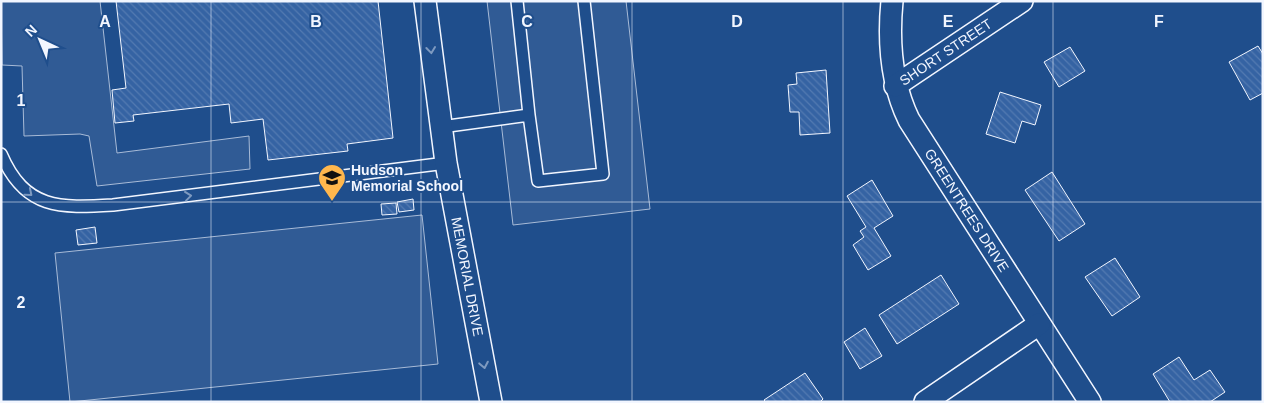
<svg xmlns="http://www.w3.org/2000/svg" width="1264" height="403" viewBox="0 0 1264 403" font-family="Helvetica,sans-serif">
<defs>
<pattern id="building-back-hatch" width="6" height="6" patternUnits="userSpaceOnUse" patternTransform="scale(1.25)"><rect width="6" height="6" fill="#3563a3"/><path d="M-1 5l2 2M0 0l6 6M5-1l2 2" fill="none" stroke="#537ab1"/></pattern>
</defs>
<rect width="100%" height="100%" fill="#1f4e8c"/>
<!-- built -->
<path fill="#305b95" stroke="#a8bbd7" d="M1 1H100L117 153 249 136 250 169 97 186 89 136 80 134 24 136 22 66 2 65Z
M487 1H626L650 209 513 225Z
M422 215 438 364 70 402 55 253Z"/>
<!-- building -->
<path fill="url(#building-back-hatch)" stroke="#f2f6ff" d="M116 1H378L393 138 347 144 348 151 268 160 263 119 231 123 229 104 133 115 134 121 115 123 112 90 126 88Z
M1258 46 1263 54V93L1250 100 1229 62Z
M1070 47 1085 71 1059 87 1044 62Z
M826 70 830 133 800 135 799 112H790L788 85 797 84 796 73Z
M1000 92 1041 105 1035 125 1022 121 1015 143 986 134Z
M1052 172 1085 224 1059 241 1025 190Z
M872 180 893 216 874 228 891 256 868 270 853 245 864 237 860 231 866 227 847 196Z
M413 199 414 210 399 212 397 202Z
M396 203 397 214 382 215 381 204Z
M95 227 97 243 78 245 76 230Z
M1115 258 1140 297 1112 316 1085 277Z
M941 275 959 304 897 344 879 315Z
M865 328 882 356 860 369 844 342Z
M1179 357 1194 380 1210 370 1225 392 1210 402H1170L1153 374Z
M805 373 823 399 820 402H766L764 400Z"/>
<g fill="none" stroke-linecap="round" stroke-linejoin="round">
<defs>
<path id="service" d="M517 1 529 115
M441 127 529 115 538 181 603 174 584 1
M1 154C25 210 60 208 113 205L446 163"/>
<g id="minor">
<path id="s1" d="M425 1 446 163 491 402"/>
<path id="s2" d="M892 1C888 42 891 83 909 120L1090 402"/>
<path id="s3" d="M895 86 1022 1"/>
<path d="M925 402 1039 324"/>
</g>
</defs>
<!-- service casing -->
<use href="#service" stroke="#f2f6ff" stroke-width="14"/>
<!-- minor casing -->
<use href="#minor" stroke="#f2f6ff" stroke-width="24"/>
<!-- service -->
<use href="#service" stroke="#1f4e8c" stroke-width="11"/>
<!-- minor -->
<use href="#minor" stroke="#1f4e8c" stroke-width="21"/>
</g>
<!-- one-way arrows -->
<defs><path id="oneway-chevron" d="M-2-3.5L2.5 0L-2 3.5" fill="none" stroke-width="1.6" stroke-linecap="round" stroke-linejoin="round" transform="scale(1.25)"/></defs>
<g stroke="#7e9ac0">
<use href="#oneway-chevron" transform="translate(431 50) rotate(83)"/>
<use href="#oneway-chevron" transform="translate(29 193) rotate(40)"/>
<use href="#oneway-chevron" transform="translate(188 196) rotate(-7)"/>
<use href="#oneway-chevron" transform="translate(484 365) rotate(79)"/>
</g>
<!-- grid -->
<path fill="none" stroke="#f2f6ff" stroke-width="1" stroke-opacity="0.55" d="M211 1V402M421 1V402M632 1V402M843 1V402M1053 1V402M1 202H1263"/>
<!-- icons -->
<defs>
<symbol id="school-pin" viewBox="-11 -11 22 30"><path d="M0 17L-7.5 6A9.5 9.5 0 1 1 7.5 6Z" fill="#ffb74d" stroke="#1f4e8c"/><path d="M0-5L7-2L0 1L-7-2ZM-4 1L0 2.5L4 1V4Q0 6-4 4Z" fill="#111"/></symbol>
</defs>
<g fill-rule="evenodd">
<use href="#school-pin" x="316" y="162" width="32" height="43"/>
</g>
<g text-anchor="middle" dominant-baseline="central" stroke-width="4" stroke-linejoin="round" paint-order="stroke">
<!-- street labels -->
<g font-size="14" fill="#f2f6ff" stroke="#1f4e8c">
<text stroke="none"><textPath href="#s3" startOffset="61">SHORT STREET</textPath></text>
<text stroke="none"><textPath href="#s2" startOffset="229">GREENTREES DRIVE</textPath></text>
<text stroke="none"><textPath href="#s1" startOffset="279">MEMORIAL DRIVE</textPath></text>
</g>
<!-- poi labels -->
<g font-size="14" font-weight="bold" fill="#f2f6ff" stroke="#1f4e8c" text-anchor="start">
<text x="351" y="170">Hudson<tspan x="351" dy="16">Memorial School</tspan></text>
</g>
</g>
<g font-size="16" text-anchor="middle" font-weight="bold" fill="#f2f6ff" stroke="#1f4e8c" stroke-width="4" stroke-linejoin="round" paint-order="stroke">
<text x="105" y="27">A</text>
<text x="316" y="27">B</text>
<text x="527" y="27">C</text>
<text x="737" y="27">D</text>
<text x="948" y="27">E</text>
<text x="1159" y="27">F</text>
<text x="21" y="106">1</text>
<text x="21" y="308">2</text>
</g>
<!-- border -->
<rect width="1264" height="403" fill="none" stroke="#f2f6ff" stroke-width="5"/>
<!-- north arrow -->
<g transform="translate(40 40) rotate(316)" stroke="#1f4e8c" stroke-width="4" paint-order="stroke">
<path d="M0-4L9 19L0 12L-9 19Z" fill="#f2f6ff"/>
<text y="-8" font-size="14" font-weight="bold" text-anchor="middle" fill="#f2f6ff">N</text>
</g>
</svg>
